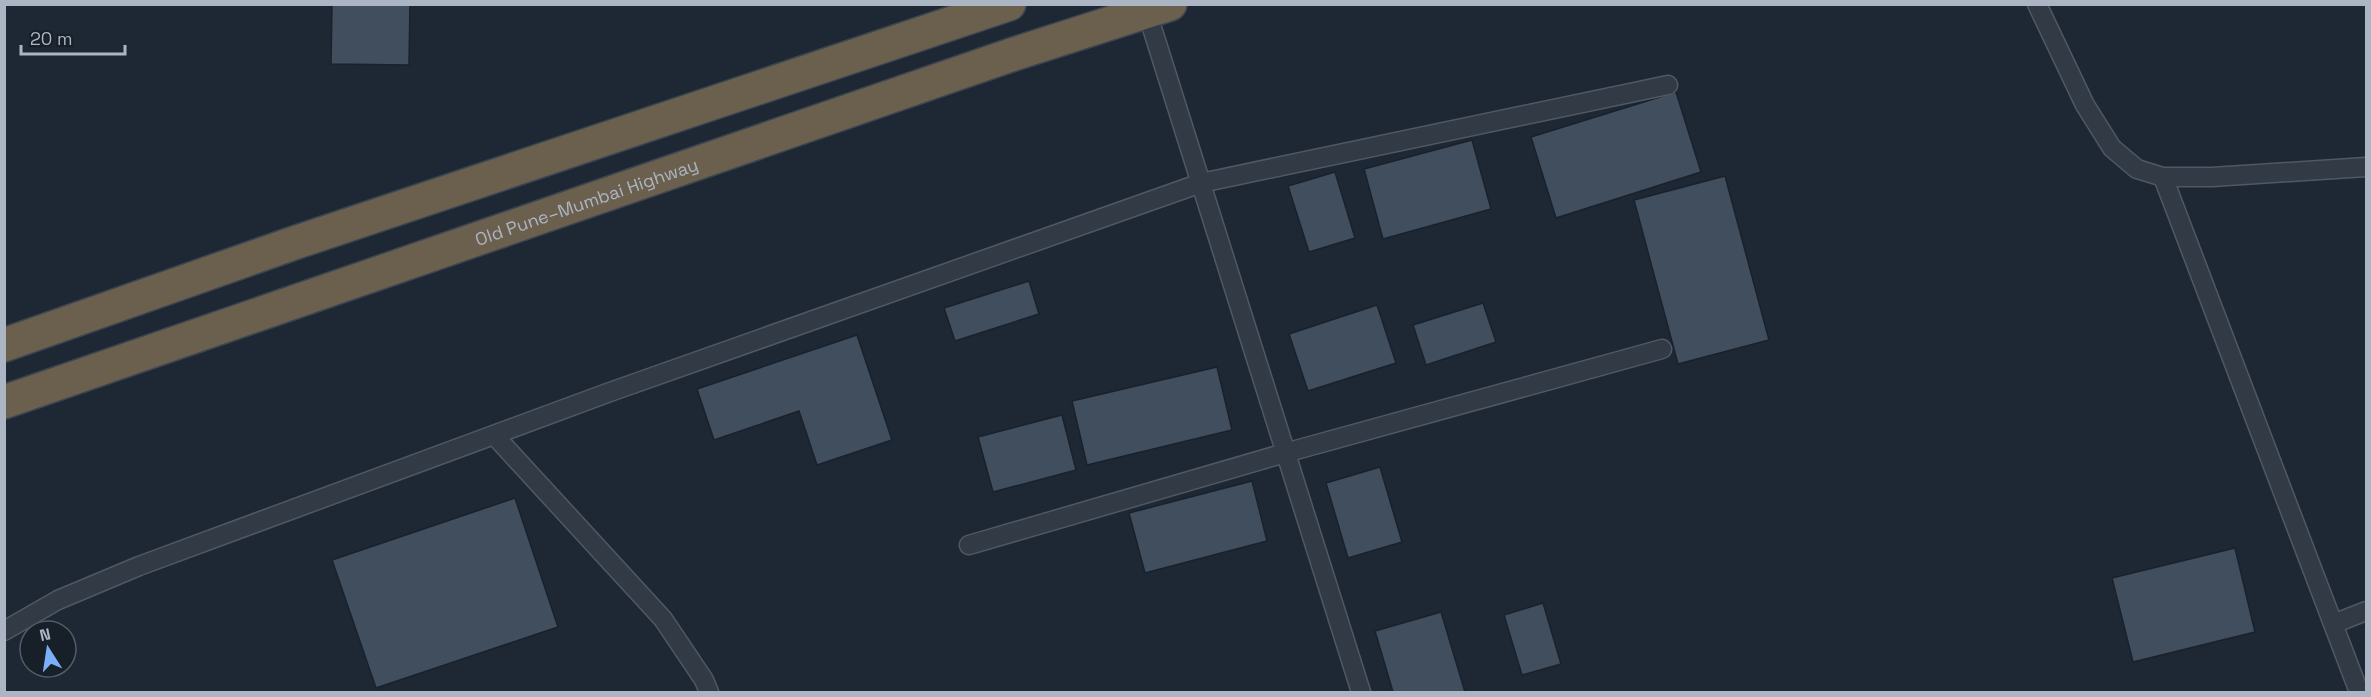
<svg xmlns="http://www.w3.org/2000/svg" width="2371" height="697" viewBox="0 0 2371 697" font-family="'Space Grotesk',sans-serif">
<rect width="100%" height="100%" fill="#1e2835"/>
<!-- building -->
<path fill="#414e5d" stroke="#19212c" stroke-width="1.5" d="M332 4H410L409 65 331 64Z
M1676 92 1701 172 1556 218 1531 137Z
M1472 140 1491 209 1383 239 1364 169Z
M1335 172 1355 238 1309 252 1288 186Z
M1725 176 1769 340 1678 364 1634 200Z
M1029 281 1039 314 955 341 944 308Z
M1483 303 1496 342 1426 365 1413 325Z
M1377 305 1396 363 1308 391 1289 334Z
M857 335 892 440 817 465 799 411 714 440 697 389Z
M1217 367 1232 430 1087 465 1072 401Z
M1062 415 1076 470 993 492 978 437Z
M1380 467 1402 542 1348 558 1326 483Z
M1252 481 1267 541 1145 573 1129 513Z
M515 498 558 627 376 688 332 560Z
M2235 548 2255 632 2133 662 2112 578Z
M1543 603 1561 664 1522 675 1504 615Z
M1441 612 1465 692H1393L1375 631Z"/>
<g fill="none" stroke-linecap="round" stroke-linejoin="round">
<defs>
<path id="lane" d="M2037 4 2085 105 2112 148 2137 169 2163 177H2212L2366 167
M1147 12 1361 692
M2163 177 2359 692
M494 435 663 619 704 680 709 692
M969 545 1285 453 1662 349
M2333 624 2366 611
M4 631 58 600 139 566 610 392 1201 183 1668 85"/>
<g id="highway">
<path d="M4 345 297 242 1009 4"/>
<path id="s1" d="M4 402 1011 55 1170 4"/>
</g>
</defs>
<!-- lane casing -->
<use href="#lane" stroke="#4f5864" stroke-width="21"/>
<!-- highway casing -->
<use href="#highway" stroke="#3c4550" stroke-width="36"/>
<!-- lane -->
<use href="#lane" stroke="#323a45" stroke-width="18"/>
<!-- highway -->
<use href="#highway" stroke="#6b5f4e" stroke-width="33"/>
</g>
<g text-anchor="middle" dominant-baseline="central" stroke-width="5" stroke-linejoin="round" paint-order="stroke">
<!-- street labels -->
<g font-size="18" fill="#abb5c3" stroke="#171f29">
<text stroke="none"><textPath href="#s1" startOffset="616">Old Pune–Mumbai Highway</textPath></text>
</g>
</g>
<!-- border -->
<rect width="2371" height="697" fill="none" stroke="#abb5c3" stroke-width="12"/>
<!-- north arrow -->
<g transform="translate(48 649) rotate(348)"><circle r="28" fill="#171f29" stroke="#525b67" stroke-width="1.5"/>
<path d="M0-4.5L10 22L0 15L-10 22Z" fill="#7baff8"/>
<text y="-9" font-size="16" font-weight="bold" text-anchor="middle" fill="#abb5c3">N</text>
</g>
<!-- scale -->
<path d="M21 45v9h104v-9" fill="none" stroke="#abb5c3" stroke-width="3"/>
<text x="30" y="45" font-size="18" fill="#abb5c3" stroke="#171f29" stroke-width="4.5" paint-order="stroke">20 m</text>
</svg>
